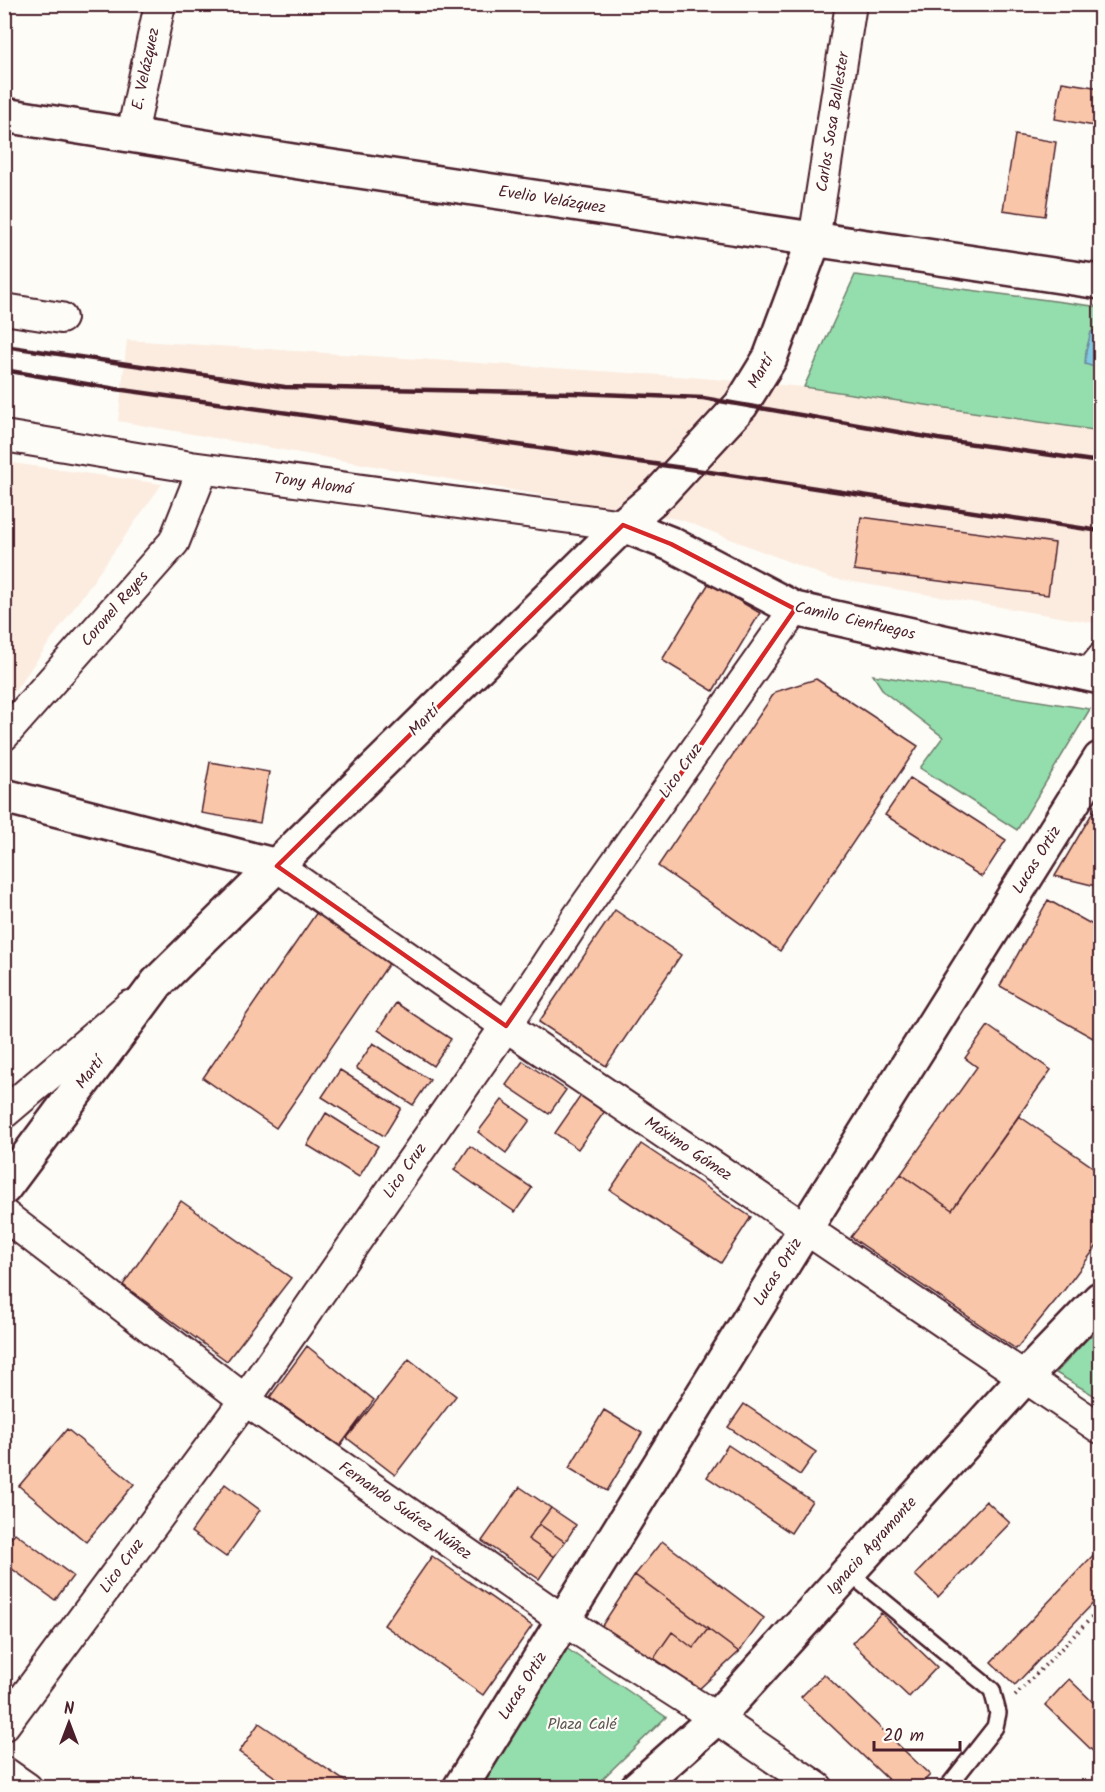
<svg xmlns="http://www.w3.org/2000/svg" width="1105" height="1792" viewBox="0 0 1105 1792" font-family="Kalam,sans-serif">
<rect width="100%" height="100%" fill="#fdfcf7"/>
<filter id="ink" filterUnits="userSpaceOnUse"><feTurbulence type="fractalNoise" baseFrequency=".0167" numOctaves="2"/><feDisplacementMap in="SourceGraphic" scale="12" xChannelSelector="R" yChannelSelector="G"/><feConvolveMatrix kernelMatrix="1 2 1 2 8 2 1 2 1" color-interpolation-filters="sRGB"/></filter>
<g filter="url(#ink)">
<!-- built -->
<path fill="#fcece0" d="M127 340 691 377 804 387 1100 431V624L830 578 682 520 118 421Z
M5 462 162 484 5 705 4 462Z"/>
<!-- green -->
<path fill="#94ddac" stroke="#6f7e6c" stroke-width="1.5" d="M855 275 1100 307V431L804 387Z
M873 675 1090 709 1017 830 920 768 943 737 884 692Z
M1100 1325V1399L1056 1373Z
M566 1648 666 1717 594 1787 479 1788Z"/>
<!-- water -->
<path fill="#82cae3" stroke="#6c8699" stroke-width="1.5" d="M1100 329V369L1085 364 1086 351 1091 332Z"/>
<!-- building -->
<path fill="#f9c6a9" stroke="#4a1f2b" stroke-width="1.5" d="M1062 82 1100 88V127L1055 119Z
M1015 135 1056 142 1045 216 1003 210Z
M861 517 1055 543 1048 595 854 570Z
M709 583 760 613 713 691 662 660Z
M816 679 918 746 780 951 658 866 775 692Z
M210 762 269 772 260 823 201 813Z
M910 778 1006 840 982 877 885 815Z
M1100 800V887L1055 876Z
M1048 900 1100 929V1042L1000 986Z
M615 910 681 955 606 1066 539 1022Z
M317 912 390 962 276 1128 203 1078Z
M396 1003 451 1039 433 1066 378 1030Z
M988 1026 1051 1070 952 1210 901 1174 977 1067 965 1058Z
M373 1043 430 1080 413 1105 356 1068Z
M523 1061 566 1090 549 1114 506 1085Z
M340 1070 401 1108 384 1136 322 1097Z
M582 1094 605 1111 578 1149 555 1133Z
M502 1100 530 1120 506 1153 478 1132Z
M326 1113 378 1146 359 1177 307 1145Z
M1019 1116 1100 1172V1242L1065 1289 1016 1349 851 1237 901 1174 952 1210Z
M641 1144 751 1217 721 1263 610 1190Z
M470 1146 532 1188 515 1212 454 1170Z
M181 1201 291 1278 227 1361 123 1285Z
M307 1346 374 1400 340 1446 270 1397Z
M409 1359 456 1396 395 1475 347 1438Z
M744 1404 816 1452 800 1475 728 1427Z
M604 1410 642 1433 607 1491 569 1468Z
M67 1429 134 1484 86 1542 19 1486Z
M728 1445 812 1501 791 1533 707 1477Z
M225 1484 260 1510 226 1557 191 1532Z
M520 1487 551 1508 528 1539 554 1557 539 1579 482 1541Z
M986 1501 1010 1523 938 1597 915 1575Z
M551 1508 576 1525 565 1542 539 1524Z
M539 1524 565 1542 554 1557 528 1539Z
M15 1533 73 1576 55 1600 4 1563V1546Z
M662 1541 764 1618 739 1652 635 1575Z
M1100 1548V1596L1015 1685 991 1662Z
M432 1556 532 1626 483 1695 384 1625Z
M635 1575 708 1629 693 1648 672 1632 654 1658 649 1660 601 1627Z
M881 1613 937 1667 909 1697 852 1643Z
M708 1629 739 1652 699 1689 654 1658 672 1632 693 1648Z
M824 1674 930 1775 917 1788H897L801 1697Z
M1069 1679 1100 1709V1758L1045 1705Z
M259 1723 355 1788H291L239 1752Z"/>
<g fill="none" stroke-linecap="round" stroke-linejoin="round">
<defs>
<path id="lane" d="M1081 672 1100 649
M848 1572 992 1690 998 1713 995 1727 947 1788"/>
<path id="street" d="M132 134 160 4
M814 240 851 4
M4 309 61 318
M4 436 191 467 623 525
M4 735 174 542 203 469
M277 866 506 1026 1100 1428
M4 1113 130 1006
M4 1215 245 1400 563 1620 716 1718 818 1788
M4 1725 245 1400 506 1026 577 918 795 609
M4 1772 27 1788"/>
<path id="secondary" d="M4 115 299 162 1100 282
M623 525 671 544 795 609 1100 677
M4 796 277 866
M4 1188 157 983 623 525 660 493 741 405 770 358 814 240
M460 1788 805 1229 1100 759
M637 1788 716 1718 1024 1378 1100 1299"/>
</defs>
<!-- lane casing -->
<use href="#lane" stroke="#4a1f2b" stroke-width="20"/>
<!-- street casing -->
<use href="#street" stroke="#4a1f2b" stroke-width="34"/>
<!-- secondary casing -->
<use href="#secondary" stroke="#4a1f2b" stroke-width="38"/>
<!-- path -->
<path stroke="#4a1f2b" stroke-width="4" stroke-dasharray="1.5 4.5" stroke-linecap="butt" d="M1015 1696 1100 1609"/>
<!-- lane -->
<use href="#lane" stroke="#fdfcf7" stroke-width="15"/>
<!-- street -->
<use href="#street" stroke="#fdfcf7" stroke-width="30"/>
<!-- secondary -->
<use href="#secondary" stroke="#fdfcf7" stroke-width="33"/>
<!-- rail -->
<path stroke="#4a1f2b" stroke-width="4.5" d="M4 346 285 387 573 393 703 398 938 439 1100 462
M4 370 116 389 683 468 1100 531"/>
</g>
</g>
<!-- marked area -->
<path fill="none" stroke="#d62828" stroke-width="4.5" stroke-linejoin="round" d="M623 525 671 544 795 609 506 1026 277 866Z"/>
<g text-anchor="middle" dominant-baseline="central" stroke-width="4.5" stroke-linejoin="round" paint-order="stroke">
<!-- street labels -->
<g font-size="16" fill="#4a1f2b" stroke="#fdfcf7">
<text transform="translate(146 69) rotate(-78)">E. Velázquez</text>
<text transform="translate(833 122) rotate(-81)">Carlos Sosa Ballester</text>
<text transform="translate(552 200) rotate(9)">Evelio Velázquez</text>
<text transform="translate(761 372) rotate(-60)">Martí</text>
<text transform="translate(313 484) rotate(8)">Tony Alomá</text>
<text transform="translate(115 609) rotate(-49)">Coronel Reyes</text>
<text transform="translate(855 621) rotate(13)">Camilo Cienfuegos</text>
<text transform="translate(424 721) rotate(-45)">Martí</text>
<text transform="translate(681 771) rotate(-55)">Lico Cruz</text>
<text transform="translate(1037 860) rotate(-58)">Lucas Ortiz</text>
<text transform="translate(90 1073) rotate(-53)">Martí</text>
<text transform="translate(688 1149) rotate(34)">Máximo Gómez</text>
<text transform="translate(405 1171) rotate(-55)">Lico Cruz</text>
<text transform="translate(778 1272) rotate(-58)">Lucas Ortiz</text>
<text transform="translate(405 1511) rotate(35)">Fernando Suárez Núñez</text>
<text transform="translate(872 1546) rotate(-48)">Ignacio Agramonte</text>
<text transform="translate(122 1566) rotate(-54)">Lico Cruz</text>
<text transform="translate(523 1686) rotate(-58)">Lucas Ortiz</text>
</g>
<!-- park labels -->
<g font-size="16" fill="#605852" stroke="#fdfcf7">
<text x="582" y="1724">Plaza Calé</text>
</g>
</g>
<!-- margin -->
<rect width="1105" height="1792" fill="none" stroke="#fdfcf7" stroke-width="24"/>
<rect x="12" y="12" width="1081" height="1768" fill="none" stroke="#4a1f2b" stroke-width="2" filter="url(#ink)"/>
<!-- north arrow -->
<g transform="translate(69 1723)" stroke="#fdfcf7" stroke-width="4.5" paint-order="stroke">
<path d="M0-4.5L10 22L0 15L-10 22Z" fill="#4a1f2b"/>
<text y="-9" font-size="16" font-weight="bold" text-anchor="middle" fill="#4a1f2b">N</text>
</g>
<!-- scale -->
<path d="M874 1741v9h86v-9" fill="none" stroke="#4a1f2b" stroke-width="3"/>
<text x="883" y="1741" font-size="18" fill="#4a1f2b" stroke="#fdfcf7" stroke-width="4.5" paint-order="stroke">20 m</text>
</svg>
